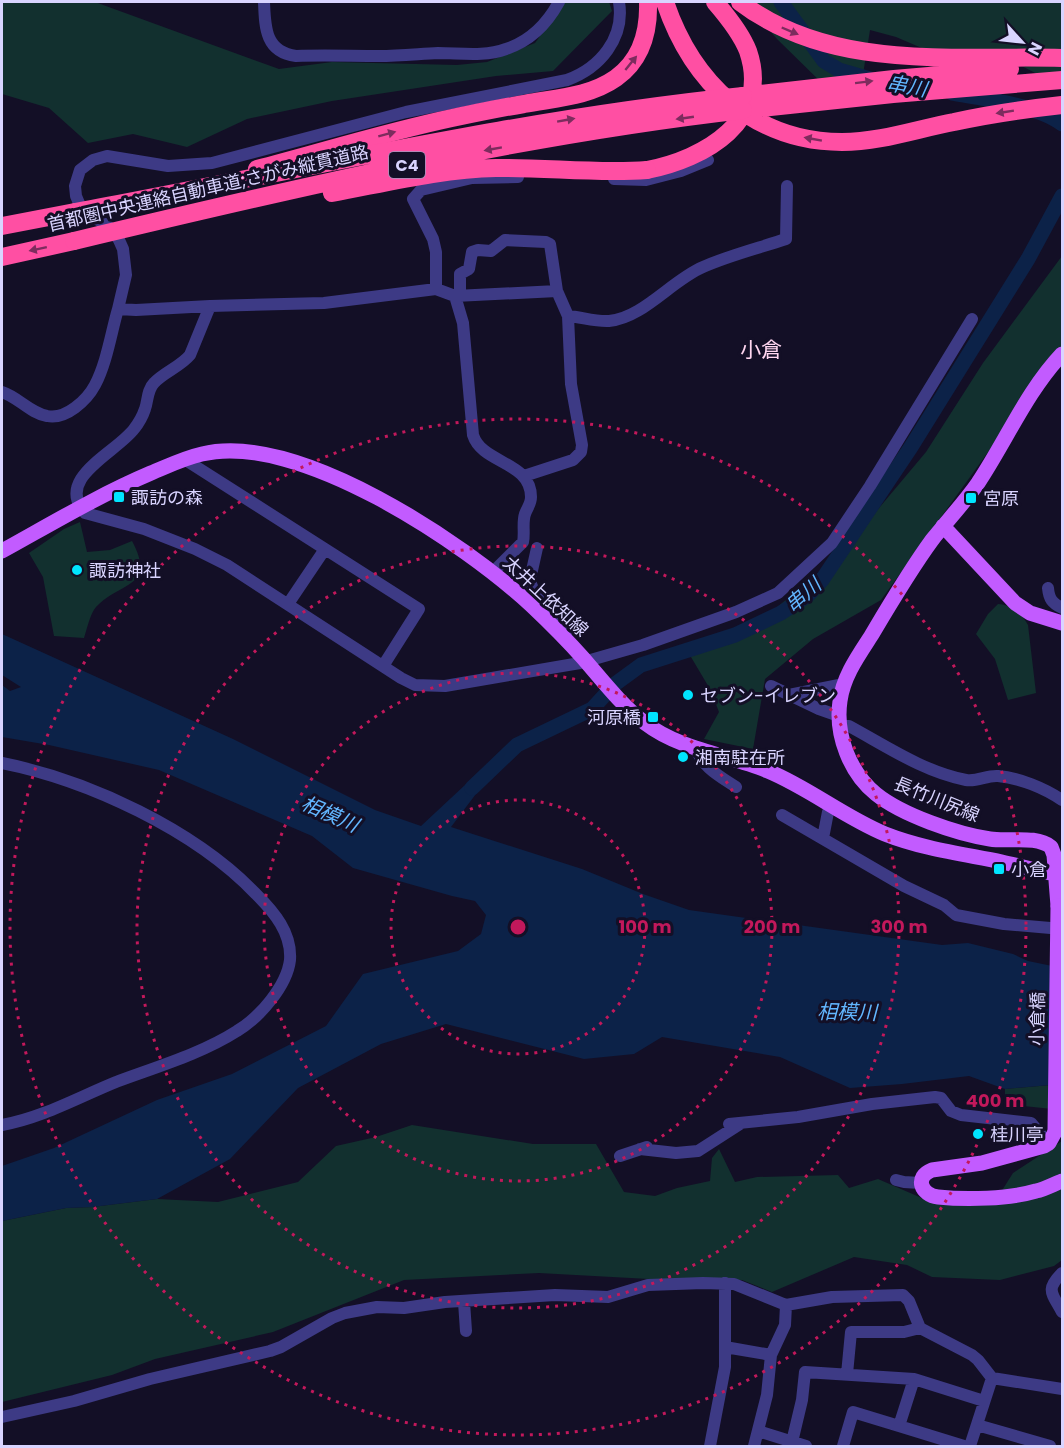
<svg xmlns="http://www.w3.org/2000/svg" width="1064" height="1448" viewBox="0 0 1064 1448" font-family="Poppins,'Noto Sans JP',sans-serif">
<rect width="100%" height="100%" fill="#130f26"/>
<!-- green -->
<path fill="#12302f" d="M2 2H95L279 69 332 62 457 65 487 62 535 43 565 2H609L612 11 553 71 496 76 332 101 247 119 187 147 133 134 88 143 49 108 2 94Z
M745 2H1062V87L1016 63 964 66 896 37 870 30 861 87H826L777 39Z
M1062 256V350L881 600 813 639 765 679 753 749 704 739 719 712 710 689 688 652 767 615 807 583 848 545 926 452 983 363Z
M80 522 87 552 110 550 132 541C157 588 121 581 96 607 90 614 87 629 84 638L54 636 43 577 29 553 64 529Z
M998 604C1011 605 1022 613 1028 625L1036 693 1008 700 995 659 976 634 988 614Z
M1062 1084V1110L1005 1104V1089Z
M412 1125 533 1144H596L624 1192 655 1196 677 1188 710 1181 712 1158 719 1149 735 1182 757 1177 838 1175 849 1188 878 1179 924 1199 996 1200 1013 1173 1062 1141V1260L1054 1266 1000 1280 932 1277 907 1265 854 1257 772 1292 742 1280 649 1279 539 1273 404 1280 273 1332 155 1359 112 1375 2 1402V1221L66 1208 92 1207 157 1199 218 1202 298 1182 336 1146 376 1137Z"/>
<!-- water -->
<path fill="#0c2248" d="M2 634 233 739 375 810 421 826 480 771 488 778 451 827 582 869 643 894 689 910 942 945 968 943 1013 954 1028 961 1062 968V1084L1005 1089 969 1076 902 1084 850 1088 780 1057 662 1037 634 1054 584 1059 446 1024 381 1044 298 1088 230 1159 157 1199 92 1207 66 1208 2 1221V1166L54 1148 157 1100 232 1074 326 1026 363 974 458 951 481 934 486 915 475 901 452 896 353 868 312 836 159 770 49 745 2 737V685L10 691 21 687 2 675Z"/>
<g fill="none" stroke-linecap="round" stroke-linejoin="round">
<!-- river -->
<path stroke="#0c2248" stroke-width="15" d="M781 2 824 61 839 70 870 79
M952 93C981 98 1040 106 1062 124
M472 788 517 745 592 709 615 684 641 665 735 635 781 613 807 596 822 580 911 447 1028 259 1062 196"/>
<!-- minor -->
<path stroke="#3d3a85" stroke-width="12" d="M264 2C265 27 265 52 296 56 324 55 351 56 379 56 399 56 418 54 438 53 461 53 484 57 506 49 531 41 547 24 559 2
M614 179 646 180 681 171 708 160
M436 289V252L433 239 413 199 421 190 472 178 518 177
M455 296 463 323 473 435C482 464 531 461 531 497 531 504 527 508 525 514 522 523 525 533 523 542L493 572
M460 296V274L469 269 472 252 478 250 491 251 505 240 546 242 550 244 557 291
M210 306 136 310 118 309 126 275 123 249 119 240 110 228 81 208 76 196 75 186 80 170 93 160 107 156 168 166 212 163 406 112 567 80C600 68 625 38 619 2
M568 316C581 317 596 322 609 321 643 318 672 280 703 267 730 255 759 248 786 239L787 186
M2 392C18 397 30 413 47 416 66 420 87 400 95 385 107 362 111 333 118 309
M184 459 419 609 383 666
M524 476 573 460 581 452 582 445 571 384 568 316 557 291 455 296 436 289 324 303 210 306 190 355C180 367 164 372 154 383 147 390 148 401 145 409 143 415 138 424 134 429 116 453 54 478 85 513L144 529 195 549 227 565 401 678 415 685 445 686 580 663 643 645 736 612 778 593 832 543 870 486 972 319
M537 548 531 575V584L534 591 538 598 566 628 568 634 566 640
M1048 588C1049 599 1052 603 1062 608
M288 604 325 549
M771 686 819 709 839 716
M789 695 844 684
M840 726H849C886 746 924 772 966 780 977 782 987 775 998 776 1020 778 1044 788 1062 800
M696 747C700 766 721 777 736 787
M2 763C88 780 195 830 256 894 274 912 292 933 290 960 287 986 259 1018 237 1031 201 1054 156 1067 116 1082 79 1097 42 1118 2 1125
M782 815 904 886 944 905 956 915 1004 924 1062 929
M823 838 828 812 832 805
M729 1124 798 1117 872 1104 935 1097 941 1098 951 1111 961 1115 1031 1123 1042 1136 1044 1146
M640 1149 676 1153 698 1151 740 1124
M620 1156 647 1147
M896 1180 904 1182 920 1183
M1062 1273C1045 1290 1052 1293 1062 1312
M464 1302 466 1331
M725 1347 771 1355
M847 1374 851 1332H904L920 1328
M2 1417 74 1401 150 1379 270 1351 281 1347 332 1318 345 1313 377 1307 404 1308 445 1302 555 1295 608 1297 648 1285 703 1283 734 1284 786 1305 832 1297 903 1295 909 1301 920 1328 972 1355 978 1360 992 1378 1062 1389
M977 1425 1050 1446
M899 1426 964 1446
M758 1431 806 1446
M792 1442 802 1400 805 1372 914 1379 984 1401
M710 1446 725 1367V1283
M754 1446 767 1395 771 1355 785 1325 786 1305
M843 1446 853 1412 899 1426 914 1379
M970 1446 992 1378"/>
<!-- major -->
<path stroke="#c25bff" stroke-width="15" d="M943 526 1015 603 1030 613 1062 623
M2 551C51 524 99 495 151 473 168 466 184 458 202 454 298 431 464 543 532 606 550 623 567 640 583 658 603 681 621 705 645 723 680 750 729 755 768 771 809 788 844 817 885 834 923 849 963 854 1002 862 1020 866 1037 871 1055 874
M1058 906 1054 855 1051 847C1036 835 1009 842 990 839 957 834 902 815 876 794 850 773 835 735 840 701 843 677 858 656 871 636 890 604 910 570 932 540 947 521 964 503 978 483 1006 441 1027 391 1062 354
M1055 1132 1049 1143 1044 1146 982 1163 932 1170C914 1177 921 1195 938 1197 966 1200 1009 1199 1036 1191 1045 1189 1054 1184 1062 1181"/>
<!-- highway -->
<path stroke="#ff4fa3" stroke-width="18" d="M665 2C692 82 753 142 842 142 880 142 917 129 954 122 990 114 1026 109 1062 105
M740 2C831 72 955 55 1062 58
M743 96 894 79 1010 69
M743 110 893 94 1062 80
M257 169C322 152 386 132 452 118 476 113 500 108 524 104 555 98 589 97 616 78 641 60 649 32 648 2
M647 170C704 159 772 121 748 51 741 33 728 17 715 2
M2 226 75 212
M2 257 74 241"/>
<!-- major-bridge -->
<path stroke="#c25bff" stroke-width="15" d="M1055 1132 1058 906"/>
<!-- highway-bridge -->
<path stroke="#ff4fa3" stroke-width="18" d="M332 193C386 183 441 169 496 168 546 167 597 174 647 170
M75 212C297 171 518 119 743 96
M74 241C295 188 517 136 743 110"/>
</g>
<!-- one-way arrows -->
<defs><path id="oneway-solid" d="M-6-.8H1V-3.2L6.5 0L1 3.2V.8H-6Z" transform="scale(1.5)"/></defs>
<g fill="#7d2c5e">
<use href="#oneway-solid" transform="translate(790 31) rotate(23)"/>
<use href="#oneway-solid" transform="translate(631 63) rotate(-51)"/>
<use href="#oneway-solid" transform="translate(864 82) rotate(-7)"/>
<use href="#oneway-solid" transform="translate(1005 112) rotate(171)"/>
<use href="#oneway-solid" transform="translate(685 118) rotate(172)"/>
<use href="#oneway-solid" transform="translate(566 120) rotate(-10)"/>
<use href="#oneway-solid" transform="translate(387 134) rotate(-15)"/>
<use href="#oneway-solid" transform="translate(813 139) rotate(-170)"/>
<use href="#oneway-solid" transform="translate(493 149) rotate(170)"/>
<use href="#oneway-solid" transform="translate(38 249) rotate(168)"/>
</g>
<!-- distance rings -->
<g fill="none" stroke="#c2185b" stroke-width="3" stroke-dasharray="3 6">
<circle cx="518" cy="927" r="127"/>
<circle cx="518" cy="927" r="254"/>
<circle cx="518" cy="927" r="381"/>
<circle cx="518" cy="927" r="508"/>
</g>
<!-- markers -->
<g fill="#00e5ff" stroke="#130f26" stroke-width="2">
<rect x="113" y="491" width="12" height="12" rx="3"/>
<rect x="965" y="492" width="12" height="12" rx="3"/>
<circle cx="77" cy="570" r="6"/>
<circle cx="688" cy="695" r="6"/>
<rect x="647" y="711" width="12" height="12" rx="3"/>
<circle cx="683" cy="757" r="6"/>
<rect x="993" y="863" width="12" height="12" rx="3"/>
<circle cx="978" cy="1134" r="6"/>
</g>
<g text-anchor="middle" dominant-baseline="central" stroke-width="6" stroke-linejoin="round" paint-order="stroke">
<!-- shield labels -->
<rect fill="#130f26" stroke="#9e99be" stroke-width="1.5" x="389" y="152" width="36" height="26" rx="4.5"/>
<g font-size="16" font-weight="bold" fill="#d9d4ff">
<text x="407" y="165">C4</text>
</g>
<!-- street labels -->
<g font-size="18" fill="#d9d4ff" stroke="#130f26">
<text transform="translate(208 188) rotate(-13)">首都圏中央連絡自動車道;さがみ縦貫道路</text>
<text transform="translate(546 596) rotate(43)">太井上依知線</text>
<text transform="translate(937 799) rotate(22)">長竹川尻線</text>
<text transform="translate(1037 1019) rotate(-89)">小倉橋</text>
</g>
<!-- poi labels -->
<g font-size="18" fill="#d9d4ff" stroke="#130f26" text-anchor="start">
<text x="131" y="497">諏訪の森</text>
<text x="983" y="498">宮原</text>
<text x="89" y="570">諏訪神社</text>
<text x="700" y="695">セブン-イレブン</text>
<text x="641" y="717" text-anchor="end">河原橋</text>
<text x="695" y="757">湘南駐在所</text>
<text x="1011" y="869">小倉</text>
<text x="990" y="1134">桂川亭</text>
</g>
<!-- water labels -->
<g font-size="20" font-style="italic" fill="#62b6ff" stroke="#130f26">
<text transform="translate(907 86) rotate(10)">串川</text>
<text transform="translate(803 595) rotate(-41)">串川</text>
<text transform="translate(330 814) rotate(24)">相模川</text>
<text transform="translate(847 1012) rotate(1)">相模川</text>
</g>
<!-- quarter labels -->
<g font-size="21" fill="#ffd6f0" stroke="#130f26">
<text x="761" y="349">小倉</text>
</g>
</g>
<circle cx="518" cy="927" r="9" fill="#c2185b" stroke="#130f26" stroke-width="3"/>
<g font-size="18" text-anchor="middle" font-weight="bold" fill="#c2185b" stroke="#130f26" stroke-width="6" stroke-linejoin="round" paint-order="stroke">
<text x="645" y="933">100 m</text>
<text x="772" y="933">200 m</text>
<text x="899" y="933">300 m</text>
<text x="995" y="1107">400 m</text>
</g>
<!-- border -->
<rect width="1064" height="1448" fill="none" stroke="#d9d4ff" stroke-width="6"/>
<!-- north arrow -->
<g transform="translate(1022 42) rotate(117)" stroke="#130f26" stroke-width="4.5" paint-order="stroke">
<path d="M0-4.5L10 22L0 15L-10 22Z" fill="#d9d4ff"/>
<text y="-9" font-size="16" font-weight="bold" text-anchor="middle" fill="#d9d4ff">N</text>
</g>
</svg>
